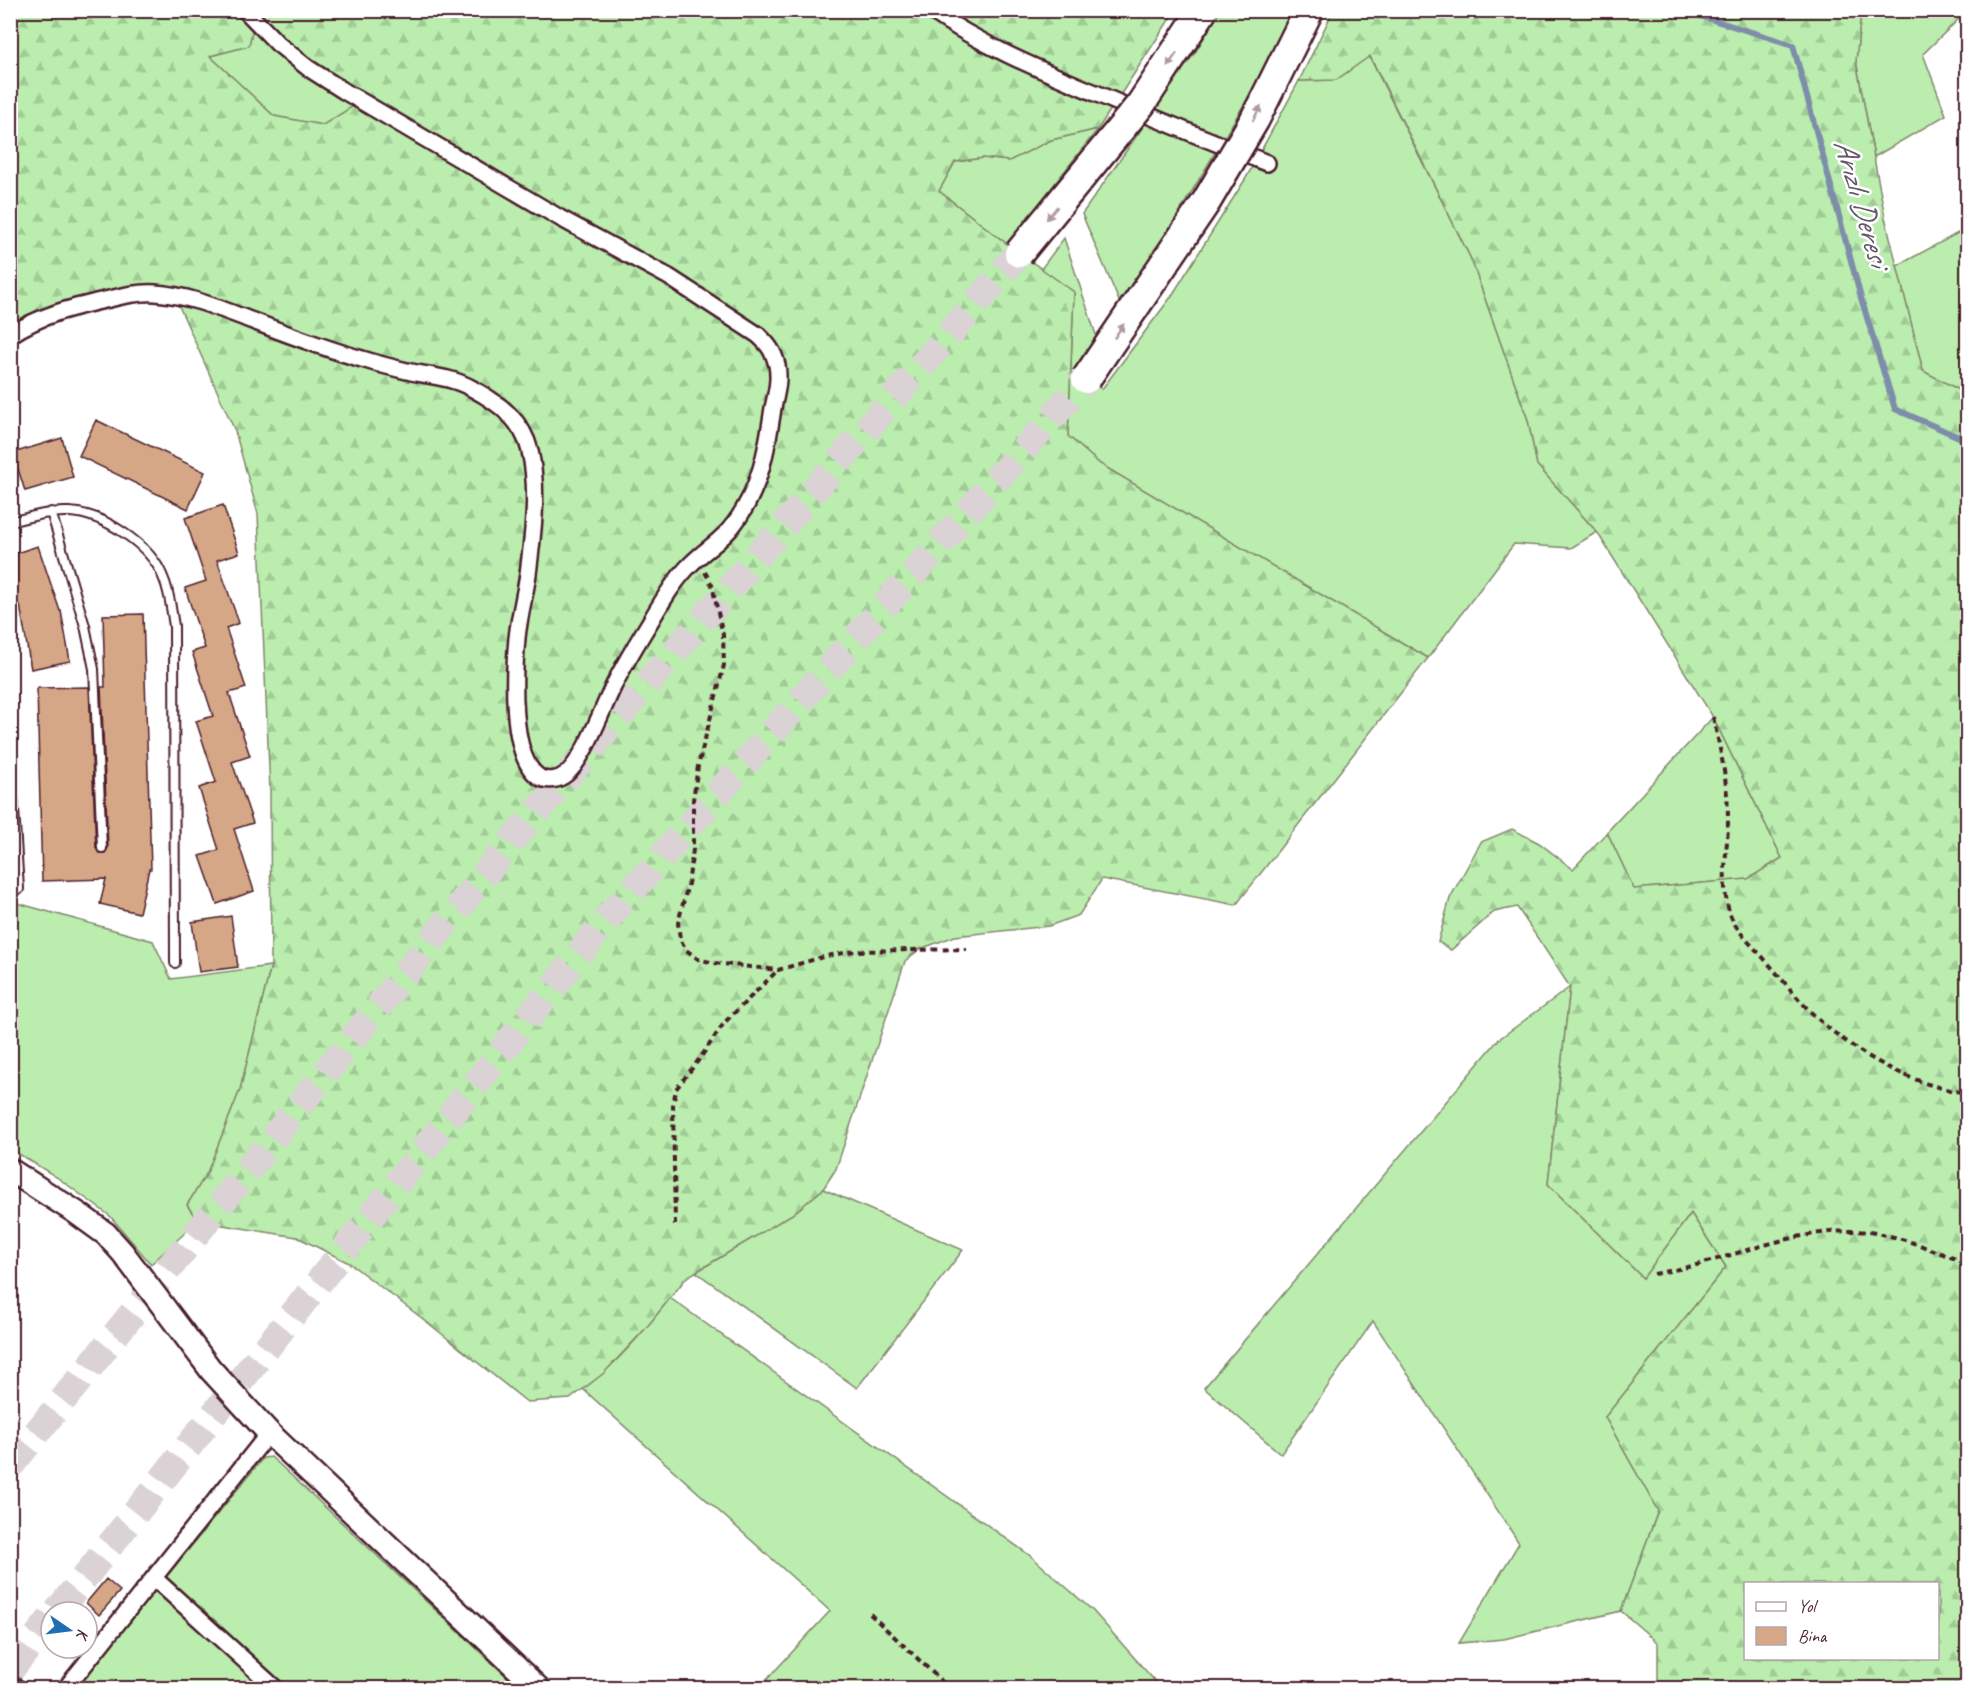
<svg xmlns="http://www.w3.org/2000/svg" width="1978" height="1699" viewBox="0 0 1978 1699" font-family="Caveat,sans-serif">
<defs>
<pattern id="forest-firs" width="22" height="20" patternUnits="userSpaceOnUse" patternTransform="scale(1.5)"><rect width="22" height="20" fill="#baedae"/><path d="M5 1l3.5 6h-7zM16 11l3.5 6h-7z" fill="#a1cb96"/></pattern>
</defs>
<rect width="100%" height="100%" fill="#fff"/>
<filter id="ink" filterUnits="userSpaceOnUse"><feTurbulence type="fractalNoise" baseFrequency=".0167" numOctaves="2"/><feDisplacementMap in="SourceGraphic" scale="12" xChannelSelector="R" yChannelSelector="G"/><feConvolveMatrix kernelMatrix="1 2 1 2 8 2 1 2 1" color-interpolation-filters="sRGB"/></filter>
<g filter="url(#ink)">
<!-- grass -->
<path fill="#baedae" stroke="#82866c" stroke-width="1.5" d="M1220 11H1292L1249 96 1122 308 1082 214 1196 51Z
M1861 11H1967L1923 54 1946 115 1874 157 1856 61Z
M254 21 361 101 323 126 274 116 210 56 249 46Z
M1369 56 1471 259 1528 420 1537 465 1597 532 1571 548 1514 544 1428 658 1100 464 1068 436 1074 292 1041 269 1064 238 1098 341 1086 379 1102 389 1171 297 1246 178 1299 81 1336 80Z
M1098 129 1007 244 939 191 955 162 983 158 1009 161 1051 140Z
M1967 228V394L1923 371 1897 266Z
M1713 717 1782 858 1749 879 1634 889 1607 832Z
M10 901 153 941 171 979 271 966 240 1090 207 1173 187 1205 198 1221 151 1264 110 1216 58 1178 11 1149Z
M1570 987 1548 1184 1643 1278 1691 1213 1726 1267 1605 1417 1658 1511 1621 1611 1504 1639 1459 1643 1519 1543 1373 1321 1281 1454 1204 1388 1499 1039Z
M823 1189 963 1250 857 1388 696 1272 794 1213Z
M670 1298 1032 1557 1093 1611 1161 1688H759L830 1611 583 1389C617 1364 644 1331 670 1298Z
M271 1457 280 1465 519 1688H76L263 1458Z"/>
<!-- forest -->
<path fill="url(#forest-firs)" stroke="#82866c" stroke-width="1.5" fill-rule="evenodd" d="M11 11H1175L1098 129 1051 140 1009 161 983 158 955 162 939 191 1007 244 1074 292 1068 436 1100 464 1428 658 1236 905 1102 879 1079 915 1049 926 955 936 920 949 905 961 836 1169 823 1189 794 1213 687 1277 646 1328 604 1373 570 1399 527 1402 427 1322 349 1263 297 1237 198 1221 187 1205 207 1173 240 1090 271 966 270 791 258 514 235 431 174 295 133 293 11 335ZM254 21 360 102 323 125 274 116 210 56 249 46Z
M1333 11H1861L1856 61 1885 217 1923 371 1967 394V1688H1658V1643L1621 1611 1658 1511 1605 1417 1726 1267 1691 1213 1643 1278 1548 1184 1570 987 1517 907 1494 912 1451 950 1438 942 1450 898 1481 842 1512 829 1539 843 1573 869 1607 832 1634 889 1748 879 1782 858 1713 717 1597 532 1537 465 1528 420 1471 259 1370 56 1336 80 1299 81ZM1746 1584H1938V1658H1746Z"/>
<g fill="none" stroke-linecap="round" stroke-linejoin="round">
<!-- stream -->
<path stroke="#7d8daa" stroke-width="6" d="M1681 10 1793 45 1861 298 1895 409 1968 441"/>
</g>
<!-- building -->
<path fill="#d5a786" stroke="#4a1f2b" stroke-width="1.5" d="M96 420 205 472 188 509 79 456Z
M62 438 73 477 25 491 13 453Z
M223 505 239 553 217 560 239 623 226 628 246 688 229 693 250 756 232 762 253 823 234 829 254 891 217 904 200 856 219 850 199 788 216 782 196 721 213 716 192 652 205 648 185 588 206 581 185 518Z
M38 546 60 611H61L70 661 31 669 20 605 16 607 10 591V555Z
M143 614 151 869H149L139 913 100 904 106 879 42 881 37 688 89 687 96 848 99 853H105L108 848 101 687H105L103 615Z
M231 916 238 967 199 972 192 922Z
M106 1579 120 1591 99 1615 86 1603Z"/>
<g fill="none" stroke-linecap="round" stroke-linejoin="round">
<!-- highway-tunnel -->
<path stroke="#dbd2d5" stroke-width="28" stroke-dasharray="28 14" stroke-linecap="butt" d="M10 1466 514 838 1019 253
M57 1612 610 915 1086 379
M10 1670 51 1619"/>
<defs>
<path id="lane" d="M51 512 85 626 94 669 102 848
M10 522C30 517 49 511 69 512 102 513 151 545 163 577 170 592 171 609 174 626L175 963
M10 744 19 889"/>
<path id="street" d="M930 10C981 45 1036 68 1093 92 1151 117 1208 140 1267 163
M10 335C41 315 70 308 105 300 122 296 138 292 155 293 187 295 216 307 245 318 284 333 322 348 362 359 378 364 394 368 411 372 433 376 454 378 473 389 499 403 523 421 530 451 539 490 533 534 528 574 525 595 519 617 517 638 514 670 509 757 539 777 547 782 559 780 566 774 584 760 603 707 614 685 625 663 637 643 650 622 662 602 675 579 692 563 706 549 723 540 734 524 760 490 767 449 773 408 776 394 780 380 777 365 774 352 768 344 758 335L669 277 560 218 344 91 308 68 278 44 245 10
M154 1578 275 1688
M10 1683 17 1688
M66 1688 269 1433"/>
<path id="secondary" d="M10 1170 77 1213 106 1234 123 1253 211 1370 269 1433 538 1688"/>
</defs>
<!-- lane casing -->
<use href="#lane" stroke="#4a1f2b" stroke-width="12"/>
<!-- street casing -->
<use href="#street" stroke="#4a1f2b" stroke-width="20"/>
<!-- secondary casing -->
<use href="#secondary" stroke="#4a1f2b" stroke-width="27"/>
<!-- path -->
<path stroke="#4a1f2b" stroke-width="4" stroke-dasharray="6 4.5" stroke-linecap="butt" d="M705 572 712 585 723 635 724 665 698 766 693 800V850L688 884 678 923 680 939 686 950 698 959 714 963 778 970 826 956 855 951 967 949
M1713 717C1721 753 1728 782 1728 820 1728 850 1720 881 1729 911 1735 931 1754 947 1767 962 1783 980 1798 1000 1815 1016 1854 1053 1914 1087 1968 1093
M675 1225 673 1105 676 1089 701 1057 724 1023 778 970
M1654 1274C1669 1271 1685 1268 1700 1264 1750 1250 1799 1231 1852 1231 1892 1231 1932 1250 1968 1264
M870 1614 949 1688"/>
<!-- lane -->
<use href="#lane" stroke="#fff" stroke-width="8"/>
<!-- street -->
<use href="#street" stroke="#fff" stroke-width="15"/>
<!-- secondary -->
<use href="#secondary" stroke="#fff" stroke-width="22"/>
<defs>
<path id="highway-bridge" d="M1019 253 1141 104 1203 10
M1086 379 1206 202 1255 119 1309 10"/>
</defs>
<!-- highway-bridge casing -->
<use href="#highway-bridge" stroke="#4a1f2b" stroke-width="33" stroke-linecap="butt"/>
<!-- highway-bridge -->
<use href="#highway-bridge" stroke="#fff" stroke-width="28"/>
</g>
<!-- one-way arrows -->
<defs><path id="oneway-solid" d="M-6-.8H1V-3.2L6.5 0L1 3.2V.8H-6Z" transform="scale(1.5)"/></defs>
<g fill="#ae9aa0">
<use href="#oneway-solid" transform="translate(1172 60) rotate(124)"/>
<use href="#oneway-solid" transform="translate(1257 113) rotate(-62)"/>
<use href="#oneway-solid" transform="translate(1052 213) rotate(130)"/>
<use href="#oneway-solid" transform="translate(1119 331) rotate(-56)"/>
</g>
</g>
<g text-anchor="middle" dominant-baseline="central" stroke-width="5" stroke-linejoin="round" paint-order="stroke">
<!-- water labels -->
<g font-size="32" font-style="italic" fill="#64566a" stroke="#fff">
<text transform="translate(1862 202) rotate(74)">Arızlı Deresi</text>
</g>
</g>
<!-- margin -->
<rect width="1978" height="1699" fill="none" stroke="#fff" stroke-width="36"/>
<rect x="18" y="18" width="1942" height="1663" fill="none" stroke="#4a1f2b" stroke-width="2" filter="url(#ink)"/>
<!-- legend -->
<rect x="1744" y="1582" width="195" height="78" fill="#ffffff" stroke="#b7a5aa" stroke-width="1.5"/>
<rect x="1756" y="1602" width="30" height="9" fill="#ffffff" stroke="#b7a5aa" stroke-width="1.5"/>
<text x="1798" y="1612" font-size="18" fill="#4a1f2b">Yol</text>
<rect x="1756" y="1627" width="30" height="18" fill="#d5a786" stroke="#b7a5aa" stroke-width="1.5"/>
<text x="1798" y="1642" font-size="18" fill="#4a1f2b">Bina</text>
<!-- north arrow -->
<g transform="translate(69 1630) rotate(104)"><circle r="28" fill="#ffffff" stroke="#b7a5aa" stroke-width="1.5"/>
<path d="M0-4.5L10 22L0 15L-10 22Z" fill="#1f6fb2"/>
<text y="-9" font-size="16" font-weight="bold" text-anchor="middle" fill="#4a1f2b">K</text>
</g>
</svg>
